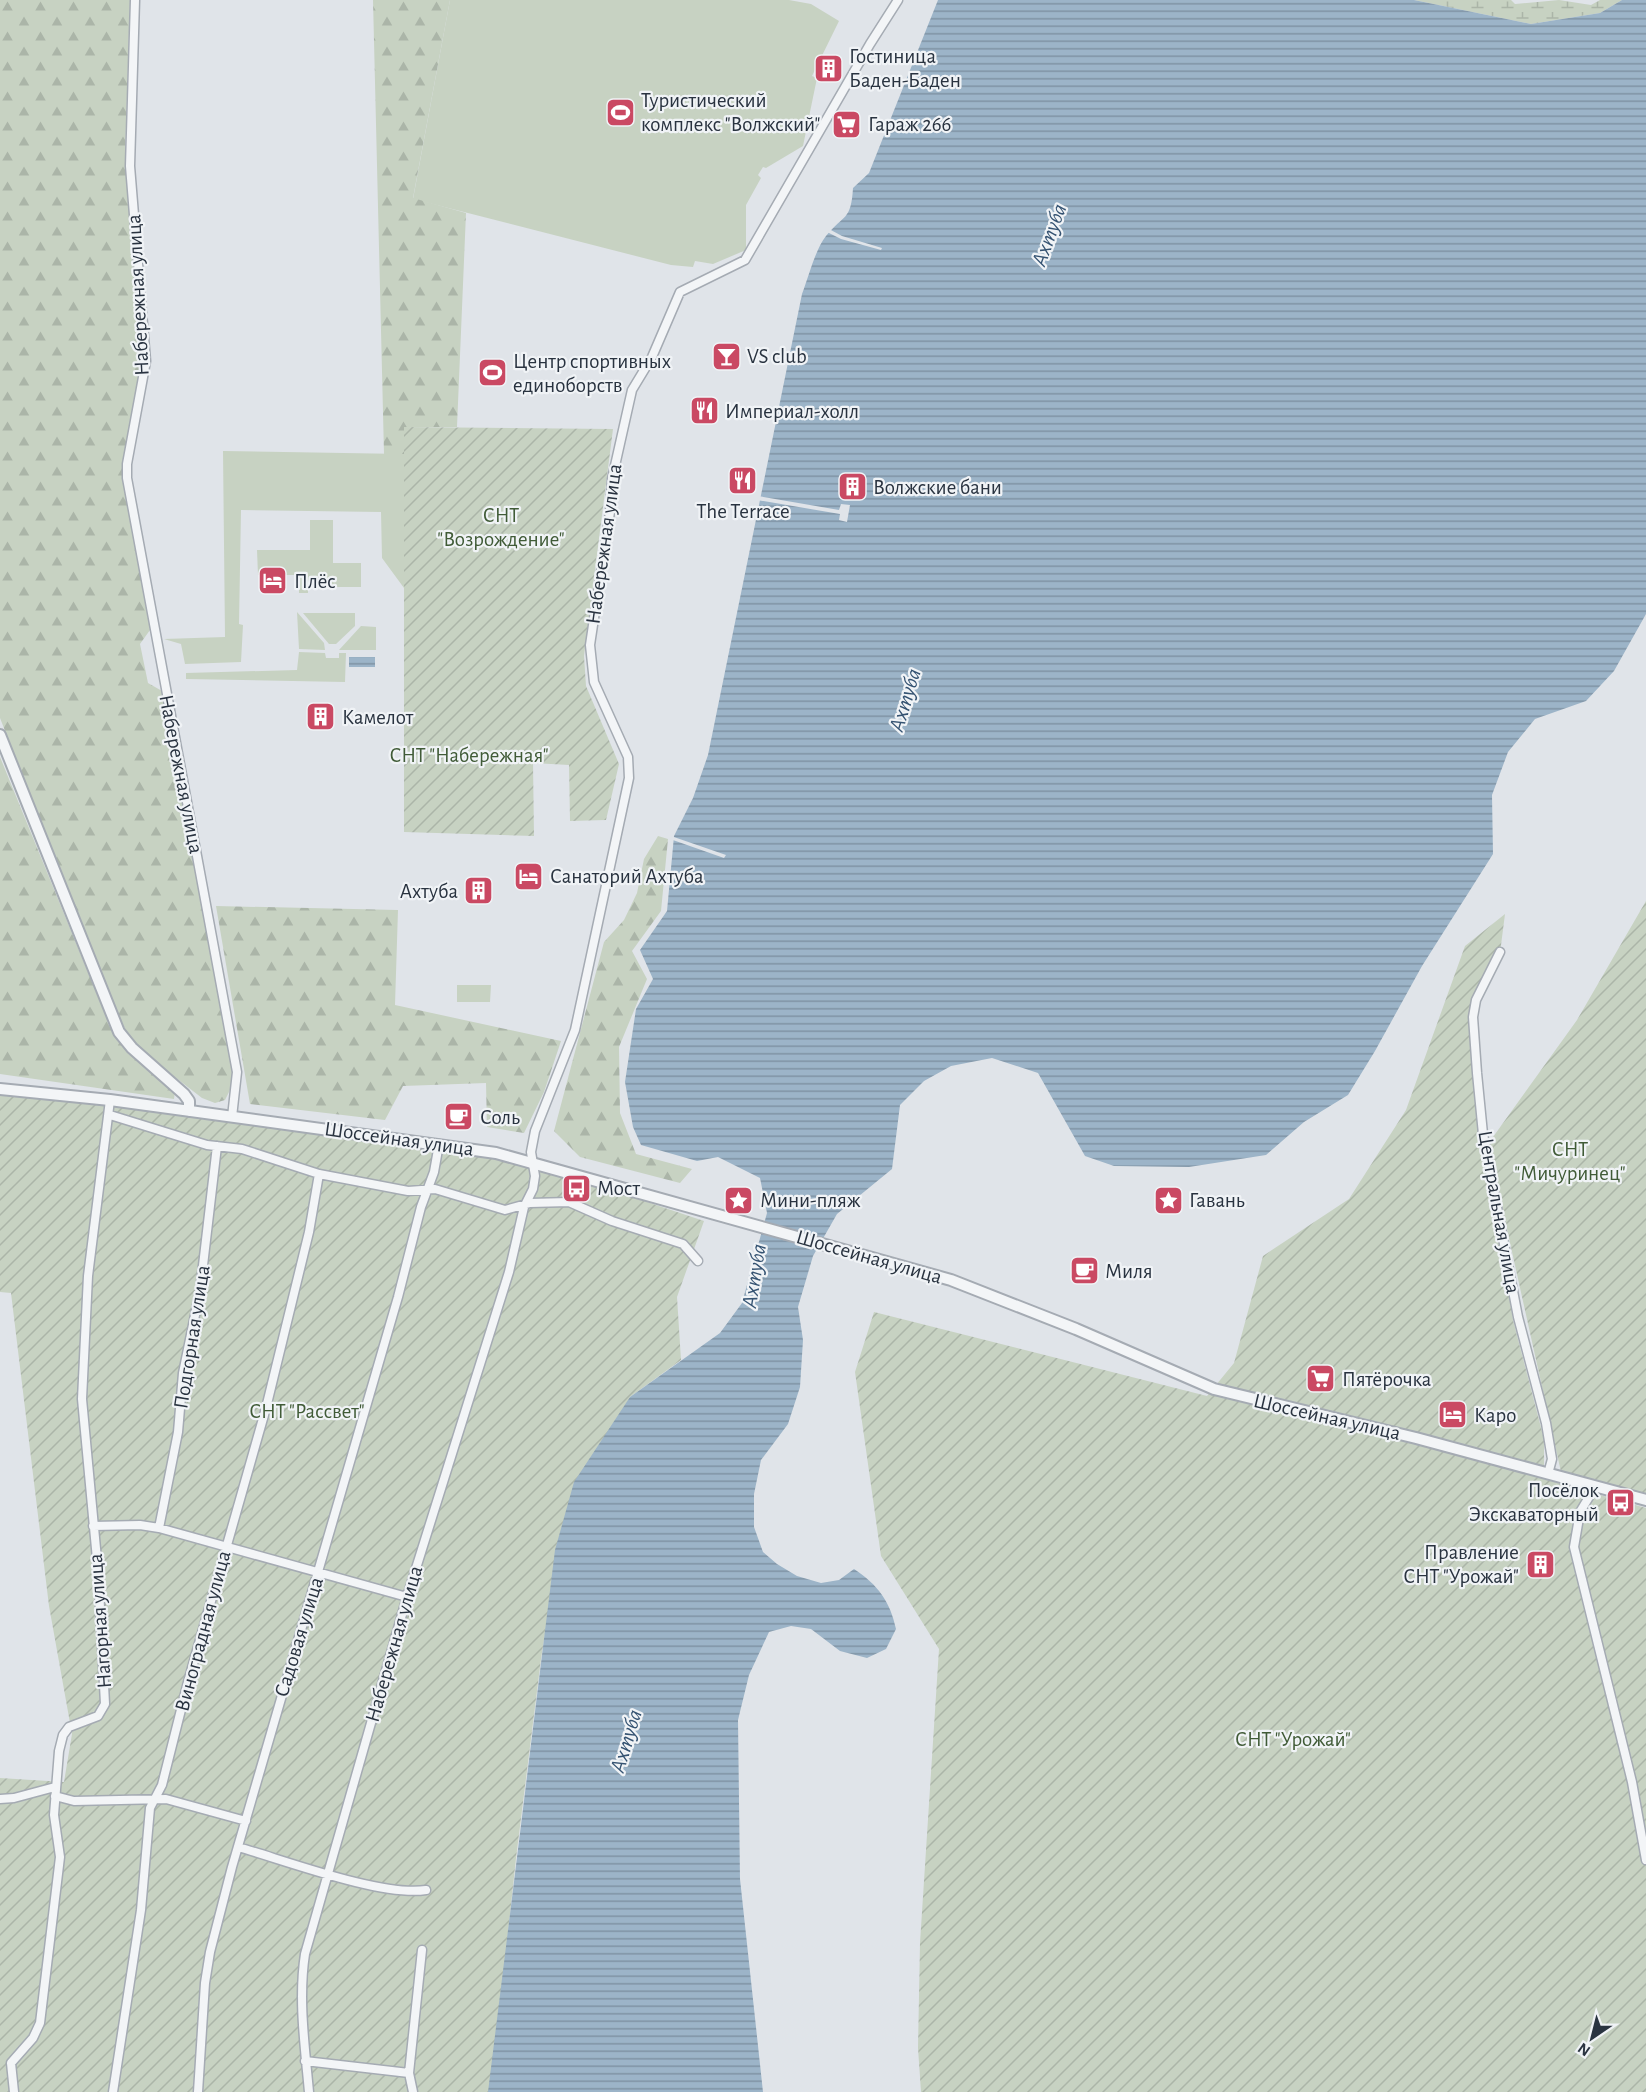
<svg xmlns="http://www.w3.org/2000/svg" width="1646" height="2092" viewBox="0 0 1646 2092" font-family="'Alegreya Sans',sans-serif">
<defs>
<pattern id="forest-firs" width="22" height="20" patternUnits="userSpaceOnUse" patternTransform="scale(1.5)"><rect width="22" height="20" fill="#c7d2c2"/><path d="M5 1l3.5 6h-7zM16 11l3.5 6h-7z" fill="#abb5a8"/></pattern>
<pattern id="wetland-marsh" width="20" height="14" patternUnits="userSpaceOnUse" patternTransform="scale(1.5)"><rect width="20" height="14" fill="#c7d2c2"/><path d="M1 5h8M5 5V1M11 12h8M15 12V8" fill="none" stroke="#abb5a8"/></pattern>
<pattern id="garden-furrows" width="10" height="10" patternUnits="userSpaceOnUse" patternTransform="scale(1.5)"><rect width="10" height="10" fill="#c7d2c2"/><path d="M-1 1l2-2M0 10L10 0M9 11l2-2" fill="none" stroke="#abb5a8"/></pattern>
<pattern id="water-rules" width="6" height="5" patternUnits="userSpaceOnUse" patternTransform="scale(1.5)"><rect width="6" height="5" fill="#9cb4c8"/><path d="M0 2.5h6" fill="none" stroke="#7f93a4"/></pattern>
</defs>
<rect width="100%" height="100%" fill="#e0e4e9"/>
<!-- grass -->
<path fill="#c7d2c2" d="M450 0H789L811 4 839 21 812 76 817 78 803 146 766 168 763 167 758 175 761 178 746 205V250L713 264 695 261 693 267 671 265 413 199Z
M223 451 404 454V588L382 558 381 512 241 510 239 624 243 625 241 662 185 664 181 644 164 639 225 637Z
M310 520H333V563H361V587H308V593H299V575H258L257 550H310Z
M297 612 324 643 325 650 299 649Z
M303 613H355V626L336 644H329Z
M361 626 376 627V650H339Z
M299 652 325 653 326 658H339V653H346L345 682 186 679V673L297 670Z
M457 985H491L490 1002H457Z"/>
<!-- forest -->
<path fill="url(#forest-firs)" d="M0 0H130L125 155 142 359 122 468 150 630 140 644 148 683 162 691 232 1070 233 1084 225 1100 215 1103 202 1098 145 1054 128 1036 96 963 0 718Z
M373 0H450L413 198 466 213 457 427H404V454H384Z
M0 757 114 1036 175 1091 174 1099 0 1074Z
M658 836 668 839 661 911 632 951 647 979 619 1047 620 1113 636 1154 692 1169 680 1183 580 1157 554 1131 604 942 624 920 637 893 644 859Z
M216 906 398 910 395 1005 561 1041 544 1092 524 1133 487 1127 486 1083 403 1086 385 1120 250 1104Z"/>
<!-- wetland -->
<path fill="url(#wetland-marsh)" d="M1414 0H1511L1515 4 1559 0 1591 5 1600 0H1622L1600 13 1531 24Z"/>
<!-- garden -->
<path fill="url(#garden-furrows)" d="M404 427 613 429 584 656 586 686 619 764 606 820 570 821 569 765 533 763 534 836 404 832Z
M1646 901V1494L1561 1472 1488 1144 1577 1020Z
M1505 914 1500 953 1475 1000 1472 1065 1513 1320 1544 1439V1479L1646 1508V2092H921L918 2048 920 1943 939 1649 881 1556 855 1372 874 1312 1207 1396 1234 1363 1263 1256 1349 1199 1406 1110 1465 946Z
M0 1092 119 1105 493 1155 590 1183 704 1221 677 1297 681 1360 630 1397 562 1526 541 1659 516 1858 491 2092H0V1778L64 1782 72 1734 49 1606 11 1293 0 1292Z"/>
<!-- water -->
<path fill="url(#water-rules)" d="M938 0H1414L1531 24 1600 13 1622 0H1646V614L1614 671 1586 701 1535 719 1508 752 1492 795 1493 854 1422 966 1375 1051 1348 1095 1304 1122 1266 1155 1189 1167 1114 1166 1085 1156 1038 1073 992 1058 951 1066 924 1081 900 1105 892 1169 837 1214 813 1256 798 1307 803 1340 800 1387 788 1424 761 1460 754 1494V1527L763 1552 777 1564 797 1576 821 1583 839 1580 854 1569C878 1585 890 1601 896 1629L886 1649 867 1658 840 1651 811 1629 791 1626 769 1632 749 1675 738 1720 740 1879 763 2092H488L555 1550 574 1482 630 1397 720 1333 742 1303 767 1213 760 1178 718 1157 697 1161 641 1145 633 1127 625 1082 636 1009 653 979 640 950 667 911 674 836 693 798 708 755 802 294C809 276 815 250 826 236 844 214 851 221 853 188L869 173Z
M349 657H375V667H349Z"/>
<!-- pier -->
<path fill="#e0e4e9" d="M829 229 842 236 882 248 881 250 841 239 827 232Z
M758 496 839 510 841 504 850 505 847 522 839 520 840 514 757 500Z
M671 836 726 855 724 858 670 839Z"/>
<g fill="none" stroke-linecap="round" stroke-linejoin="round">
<defs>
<path id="minor" d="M135 0 130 166 146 361 127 464V478L237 1072 232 1117
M1500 952 1476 1000 1473 1017 1477 1073 1483 1134 1518 1317 1546 1423 1552 1459 1548 1474
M110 1115 207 1145 242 1149 319 1174 408 1191 435 1189 505 1210 530 1203 569 1202 612 1221 683 1244 698 1261
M1595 1487 1580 1512 1574 1547 1632 1782 1646 1860
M93 1526 140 1525 159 1528 407 1597
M159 1528 178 1432 183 1373 200 1291 217 1146
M55 1796 74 1801 166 1799 246 1821
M0 1799 14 1798 55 1787
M238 1847C284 1860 382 1897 426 1890
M305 2061 409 2073
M14 2092 11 2063 33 2038 40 2023 60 1857 54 1815 59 1751 63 1735 69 1727 98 1716 105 1704 98 1570 82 1399 88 1276 110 1100
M113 2092 141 1910 150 1808 162 1785 188 1682 266 1408 309 1232 319 1174
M198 2092 205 1983 210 1952 232 1867 398 1297 421 1207 434 1172 439 1144
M309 2092C305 2047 298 1999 305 1954L407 1597 509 1272 524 1207 533 1189 535 1176 531 1152 535 1131 575 1030 629 778 628 757 594 682 590 645 610 512 612 479 632 390 652 357 680 292 745 260 870 44 898 0
M413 2092 409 2073 422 1950"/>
<path id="tertiary" d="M0 735 119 1032 132 1048 184 1094 189 1101V1111
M0 1089 110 1100 496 1153 951 1280 1076 1329 1214 1389 1416 1438 1646 1500"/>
</defs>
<!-- minor casing -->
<use href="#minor" stroke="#a5abb3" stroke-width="11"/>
<!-- tertiary casing -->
<use href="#tertiary" stroke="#a5abb3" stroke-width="14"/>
<!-- minor -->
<use href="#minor" stroke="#f3f5f7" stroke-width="8"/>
<!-- tertiary -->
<use href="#tertiary" stroke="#f3f5f7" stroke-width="10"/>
</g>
<!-- icons -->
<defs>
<symbol id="building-square" viewBox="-11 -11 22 22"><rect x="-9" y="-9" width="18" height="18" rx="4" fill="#ca4963" stroke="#f0f3f6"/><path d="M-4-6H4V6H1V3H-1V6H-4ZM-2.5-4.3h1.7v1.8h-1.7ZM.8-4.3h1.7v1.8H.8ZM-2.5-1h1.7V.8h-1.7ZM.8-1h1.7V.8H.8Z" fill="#fff"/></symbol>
<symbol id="stadium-square" viewBox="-11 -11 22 22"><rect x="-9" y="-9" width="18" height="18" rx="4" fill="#ca4963" stroke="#f0f3f6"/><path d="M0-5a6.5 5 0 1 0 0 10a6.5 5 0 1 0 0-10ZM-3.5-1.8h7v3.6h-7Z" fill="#fff"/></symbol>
<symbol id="supermarket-square" viewBox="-11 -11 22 22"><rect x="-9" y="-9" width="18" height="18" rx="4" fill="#ca4963" stroke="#f0f3f6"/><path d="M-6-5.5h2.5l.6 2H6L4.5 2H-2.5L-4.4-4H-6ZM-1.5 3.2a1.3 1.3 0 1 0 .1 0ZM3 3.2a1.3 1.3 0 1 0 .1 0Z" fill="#fff"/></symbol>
<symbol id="bar-square" viewBox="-11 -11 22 22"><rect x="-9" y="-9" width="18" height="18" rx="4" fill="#ca4963" stroke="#f0f3f6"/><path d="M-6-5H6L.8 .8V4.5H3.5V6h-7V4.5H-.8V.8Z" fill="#fff"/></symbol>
<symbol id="restaurant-square" viewBox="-11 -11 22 22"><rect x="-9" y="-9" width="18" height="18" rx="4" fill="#ca4963" stroke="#f0f3f6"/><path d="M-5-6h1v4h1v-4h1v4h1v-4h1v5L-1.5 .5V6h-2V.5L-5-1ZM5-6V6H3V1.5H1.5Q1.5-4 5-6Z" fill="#fff"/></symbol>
<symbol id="hotel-square" viewBox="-11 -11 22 22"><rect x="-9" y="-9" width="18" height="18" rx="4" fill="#ca4963" stroke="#f0f3f6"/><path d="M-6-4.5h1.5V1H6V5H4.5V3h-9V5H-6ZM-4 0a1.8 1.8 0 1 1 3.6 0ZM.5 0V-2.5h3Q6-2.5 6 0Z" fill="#fff"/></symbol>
<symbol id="cafe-square" viewBox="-11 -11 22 22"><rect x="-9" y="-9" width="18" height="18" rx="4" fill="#ca4963" stroke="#f0f3f6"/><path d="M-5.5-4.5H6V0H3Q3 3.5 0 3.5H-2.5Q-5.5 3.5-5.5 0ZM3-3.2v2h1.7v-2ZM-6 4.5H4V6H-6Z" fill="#fff"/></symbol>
<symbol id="bus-square" viewBox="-11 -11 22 22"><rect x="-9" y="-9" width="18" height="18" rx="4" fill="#ca4963" stroke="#f0f3f6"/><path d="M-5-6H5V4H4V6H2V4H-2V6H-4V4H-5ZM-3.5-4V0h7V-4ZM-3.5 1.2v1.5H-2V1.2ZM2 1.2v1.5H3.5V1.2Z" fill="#fff"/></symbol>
<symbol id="sight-square" viewBox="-11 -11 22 22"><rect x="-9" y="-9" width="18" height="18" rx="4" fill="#ca4963" stroke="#f0f3f6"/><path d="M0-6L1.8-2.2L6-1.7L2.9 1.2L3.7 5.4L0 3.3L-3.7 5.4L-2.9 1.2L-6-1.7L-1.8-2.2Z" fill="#fff"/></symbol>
</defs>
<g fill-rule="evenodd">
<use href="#building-square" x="812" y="52" width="33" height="33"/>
<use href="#stadium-square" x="604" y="96" width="33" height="33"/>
<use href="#supermarket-square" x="830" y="108" width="33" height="33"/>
<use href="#bar-square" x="710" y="340" width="33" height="33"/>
<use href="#stadium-square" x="476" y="356" width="33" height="33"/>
<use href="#restaurant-square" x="688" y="394" width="33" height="33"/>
<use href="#restaurant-square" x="726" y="464" width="33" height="33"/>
<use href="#building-square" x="836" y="470" width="33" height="33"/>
<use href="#hotel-square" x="256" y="564" width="33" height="33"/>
<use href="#building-square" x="304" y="700" width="33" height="33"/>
<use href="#hotel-square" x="512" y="860" width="33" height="33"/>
<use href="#building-square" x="462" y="874" width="33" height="33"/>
<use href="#cafe-square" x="442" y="1100" width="33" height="33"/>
<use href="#bus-square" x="560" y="1172" width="33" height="33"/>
<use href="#sight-square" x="722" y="1184" width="33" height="33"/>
<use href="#sight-square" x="1152" y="1184" width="33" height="33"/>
<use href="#cafe-square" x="1068" y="1254" width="33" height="33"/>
<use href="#supermarket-square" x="1304" y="1362" width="33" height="33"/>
<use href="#hotel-square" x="1436" y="1398" width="33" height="33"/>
<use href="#bus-square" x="1604" y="1486" width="33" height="33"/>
<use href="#building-square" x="1524" y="1548" width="33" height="33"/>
</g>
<g text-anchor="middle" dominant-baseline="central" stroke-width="4.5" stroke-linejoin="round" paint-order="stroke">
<!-- poi labels -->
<g font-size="21" fill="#293340" stroke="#f0f3f6" text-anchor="start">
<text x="849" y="56">Гостиница<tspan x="849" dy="24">Баден-Баден</tspan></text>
<text x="641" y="100">Туристический<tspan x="641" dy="24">комплекс "Волжский"</tspan></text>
<text x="868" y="124">Гараж 266</text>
<text x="747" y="356">VS club</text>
<text x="513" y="361">Центр спортивных<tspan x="513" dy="24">единоборств</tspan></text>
<text x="725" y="411">Империал-холл</text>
<text x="873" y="487">Волжские бани</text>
<text x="743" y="511" text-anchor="middle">The Terrace</text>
<text x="294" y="581">Плёс</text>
<text x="342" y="717">Камелот</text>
<text x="550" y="876">Санаторий Ахтуба</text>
<text x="458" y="891" text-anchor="end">Ахтуба</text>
<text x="480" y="1117">Соль</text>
<text x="597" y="1188">Мост</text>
<text x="760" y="1200">Мини-пляж</text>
<text x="1189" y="1200">Гавань</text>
<text x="1105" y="1271">Миля</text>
<text x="1342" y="1379">Пятёрочка</text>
<text x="1474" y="1415">Каро</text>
<text x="1599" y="1490" text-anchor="end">Посёлок<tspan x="1599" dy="24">Экскаваторный</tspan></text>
<text x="1519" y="1552" text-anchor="end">Правление<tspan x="1519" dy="24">СНТ "Урожай"</tspan></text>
</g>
<!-- street labels -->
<g font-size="21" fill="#293340" stroke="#f0f3f6">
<text transform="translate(138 295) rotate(-93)">Набережная улица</text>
<text transform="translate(604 544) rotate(-82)">Набережная улица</text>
<text transform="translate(181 774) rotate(79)">Набережная улица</text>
<text transform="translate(399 1139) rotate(8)">Шоссейная улица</text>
<text transform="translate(1499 1212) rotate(80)">Центральная улица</text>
<text transform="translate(869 1257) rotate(16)">Шоссейная улица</text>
<text transform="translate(192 1337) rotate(-81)">Подгорная улица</text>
<text transform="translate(1327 1417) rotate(13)">Шоссейная улица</text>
<text transform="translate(100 1621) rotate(-94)">Нагорная улица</text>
<text transform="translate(203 1631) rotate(-75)">Виноградная улица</text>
<text transform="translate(299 1637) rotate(-73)">Садовая улица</text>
<text transform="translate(394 1644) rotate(-74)">Набережная улица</text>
</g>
<!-- park labels -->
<g font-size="21" fill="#405b37" stroke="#f0f3f6">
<text x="501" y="515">СНТ<tspan x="501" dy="24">"Возрождение"</tspan></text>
<text x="469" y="755">СНТ "Набережная"</text>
<text x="1570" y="1149">СНТ<tspan x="1570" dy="24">"Мичуринец"</tspan></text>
<text x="307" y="1411">СНТ "Рассвет"</text>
<text x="1293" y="1739">СНТ "Урожай"</text>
</g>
<!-- water labels -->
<g font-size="22" font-style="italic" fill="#355372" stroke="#f0f3f6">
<text transform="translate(1049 235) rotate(-70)">Ахтуба</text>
<text transform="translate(905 700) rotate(-73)">Ахтуба</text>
<text transform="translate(754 1276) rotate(-81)">Ахтуба</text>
<text transform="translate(626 1741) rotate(-73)">Ахтуба</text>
</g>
</g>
<!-- north arrow -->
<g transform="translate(1592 2038) rotate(215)" stroke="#f0f3f6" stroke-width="4.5" paint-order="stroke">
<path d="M0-4.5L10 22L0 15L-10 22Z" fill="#293340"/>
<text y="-9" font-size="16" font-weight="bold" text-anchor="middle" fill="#293340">N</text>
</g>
</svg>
